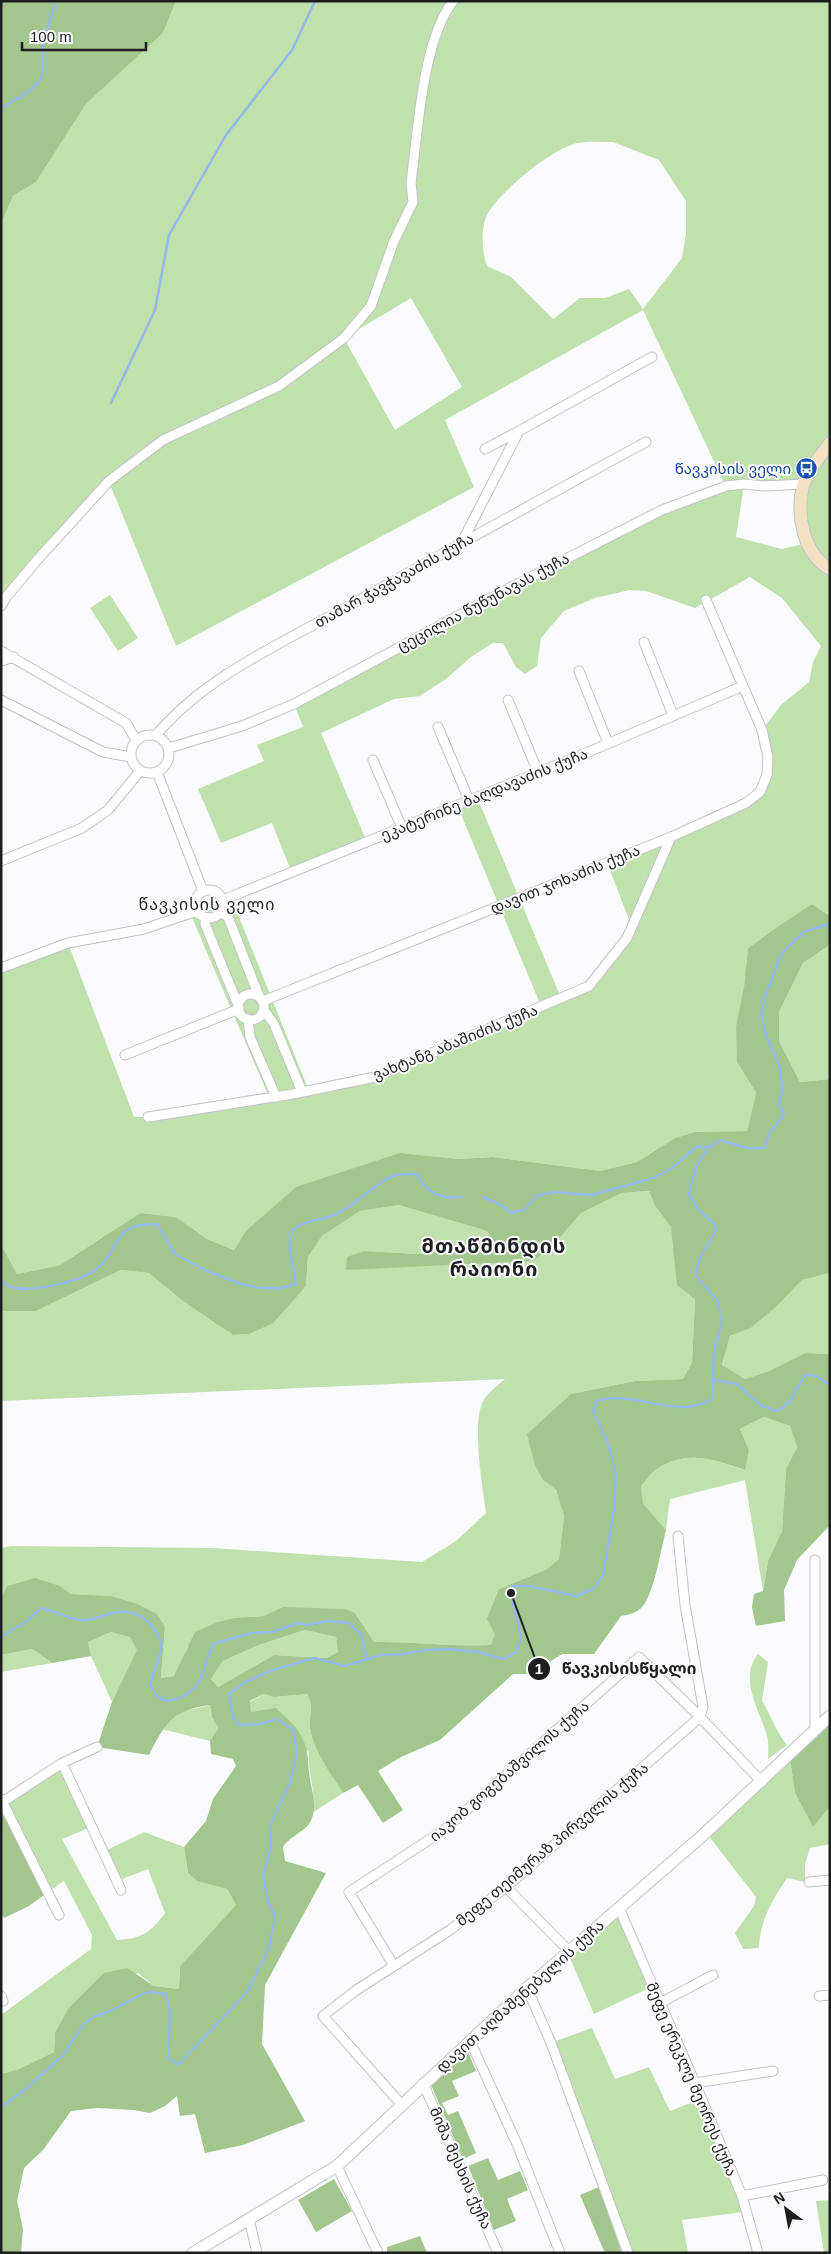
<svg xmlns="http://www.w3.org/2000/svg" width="831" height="2254" viewBox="0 0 831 2254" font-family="Arial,'Noto Sans Georgian',sans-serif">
<rect width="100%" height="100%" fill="#f9fbfe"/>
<!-- green -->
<path fill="#c0e1ac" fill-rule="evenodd" d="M176 1H830V432L814 465 830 443V916L812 904 777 927 748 948 737 1062 756 1093 747 1131 695 1132 675 1138 637 1162 600 1171 493 1157 459 1159 400 1153 245 1232 234 1250 207 1239 176 1217 140 1213 60 1265 17 1274 1 1244V968L68 943 134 1117H148L269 1097 190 913 201 916 231 897 309 1091 375 1077 541 1006 457 805 477 797 561 998 589 986 632 927 607 863 746 803 767 775 762 730 781 705 809 682 813 662 821 646 782 598 750 577 695 608 646 591 630 590 595 598 564 611 541 638 537 666 525 674 516 667 503 643H493L471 657 446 679 420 696 394 699 321 733 367 842 292 873 272 823 221 843 198 789 264 761 257 745 303 727 294 704 613 533 726 487 643 310 445 420 474 487 176 646 109 482 1 606V224L13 196 36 182 86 104 163 33ZM613 142 659 160 686 201V234L682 258 643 309 629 289 605 298H580L553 319 511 277 487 266C482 252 480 227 488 213 501 191 552 148 578 143 589 141 602 142 613 142ZM411 298 462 387 395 430 344 338ZM744 484H803L808 543 782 549 736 537Z
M110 595 138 638 118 651 90 608Z
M830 945V1079L800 1082 779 1041V1012L803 963Z
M649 1191 655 1206 671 1227 695 1298 692 1362 683 1379 635 1381 571 1394 543 1480 556 1490 564 1516 559 1559 547 1569 499 1589 495 1635 491 1645C452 1647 413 1641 374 1642L355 1613 283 1607 263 1616 235 1618 187 1647 180 1667 174 1676 161 1678 165 1627 111 1596 71 1594 60 1586H7L1 1599V1548L11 1546 212 1548 422 1562 456 1541 486 1513C483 1488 470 1418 485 1398 490 1391 498 1385 505 1379L1 1401V1311H36L121 1270 149 1273 184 1302 233 1335 249 1334 289 1303 306 1286 308 1257 322 1236 360 1211 399 1205 487 1231 495 1244 420 1254 364 1251 346 1270 552 1247 581 1213 622 1193Z
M830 1273V1354L805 1353 769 1371 745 1379 722 1366 730 1336 751 1328 776 1307 802 1280Z
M764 1417 790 1426 797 1447 786 1469 782 1531 768 1561 763 1591 745 1480 670 1499 666 1530 643 1505 640 1486C645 1481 651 1473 657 1469 686 1449 714 1460 744 1470L749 1450 740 1429Z
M305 1630 336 1637 338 1652 326 1658 274 1655 218 1687 211 1679 223 1661 259 1645Z
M111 1632 130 1636 138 1650 112 1702 91 1656 88 1642Z
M32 1649 52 1663 1 1672V1655Z
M758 1654 768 1662 762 1701C771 1715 776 1732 787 1745L768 1759C768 1752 769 1743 767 1736 760 1711 738 1678 758 1654Z
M263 1694 274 1697 307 1694C315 1710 308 1713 310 1728 314 1753 330 1772 343 1793L314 1812C315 1791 308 1772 309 1752L262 1711 251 1712 250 1702Z
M210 1705 212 1717 218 1728 210 1741 161 1729 181 1712Z
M790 1759 795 1793 813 1827 830 1807V1844L810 1848 805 1864V1882L787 1878C772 1901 760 1920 759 1948L743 1949 735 1933 754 1906 756 1897 708 1835Z
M62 1763 91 1827 62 1839 117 1940C140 1939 151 1933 165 1913L148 1869 117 1881 103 1852 144 1832 184 1847 188 1873 198 1881 227 1889 236 1905 180 1966 179 1989 154 1986 138 1973 55 2033 54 2052 19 2069 1 2074V2015L91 1949 92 1935 64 1881 48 1892 3 1802Z
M617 1914 649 1988 594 2014 569 1956Z
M592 2028 615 2079 649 2067 670 2111 698 2100 736 2189 743 2212 682 2220 688 2253H631L553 2042Z
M830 2200V2253H824L816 2201Z"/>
<!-- forest -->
<path fill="#a3c68c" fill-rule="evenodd" d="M1 1H176L163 33 86 104 36 182 13 196 1 224Z
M812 904 830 916V945L803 963 779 1012V1041L800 1082 830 1079V1273L802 1280 776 1307 751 1328 730 1336 722 1365 745 1379 769 1371 805 1353 830 1354V1525L797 1560 784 1590 785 1621 756 1626 752 1607 754 1594 763 1591 768 1561 782 1531 786 1469 797 1447 790 1426 764 1417 740 1429 749 1450 745 1470C714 1460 687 1449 657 1469 651 1473 645 1481 641 1486L643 1504 666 1530C661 1548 654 1595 642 1607 637 1613 628 1615 621 1616L594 1654H562L531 1674H513L440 1740 401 1757 378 1771 403 1810 383 1823 358 1785 343 1793C330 1772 314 1753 310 1728 308 1713 315 1710 307 1694L274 1697 263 1694 250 1701 251 1712 276 1708C283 1716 295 1724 300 1734 309 1750 307 1754 309 1771 310 1789 320 1806 309 1824 302 1833 289 1837 283 1847L285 1861 326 1873 265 1985 262 2044 305 2121 243 2145 205 2153 195 2114 180 2116 177 2096 165 2106 150 2113 134 2110 97 2108 71 2111 43 2150 24 2168 17 2201 23 2229 21 2253H1V2074L19 2069 54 2052 55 2033 68 2009 104 1973 127 1968 154 1986 179 1989 180 1966 236 1905 227 1889 197 1881 188 1873 184 1847 206 1821 213 1799 236 1766 233 1759 211 1754 210 1741 218 1728 212 1717 210 1705C173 1710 165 1723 149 1755L97 1747 112 1702 137 1650 130 1637 111 1632 88 1642 91 1656 52 1663 32 1649 1 1655V1599L7 1586 35 1578 60 1586 71 1594 111 1596 137 1604 157 1614 165 1627 161 1678 174 1676 195 1632 218 1622 235 1618 263 1616 283 1607 344 1609 355 1613 374 1642C413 1641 452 1647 491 1645L495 1634 487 1619 499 1589 547 1569 559 1559 564 1516 556 1490 543 1480 535 1465 527 1434 571 1394 635 1381 683 1379 692 1362 695 1299 677 1285 671 1227 655 1206 649 1191 622 1193 581 1213 552 1247 533 1261 346 1270 347 1257 364 1251 420 1254 495 1244 487 1231 399 1205 360 1211 322 1236 308 1257 306 1286 273 1323 249 1334 233 1335 184 1302 149 1273 121 1270 36 1311H1V1244L17 1274 60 1265 140 1213 176 1217 207 1239 234 1250 245 1232 296 1187 400 1153 459 1159 493 1157 600 1171 637 1162 675 1138 695 1132 747 1131 756 1093 737 1062 736 1027 744 987 748 948 777 927ZM305 1630 336 1637 338 1652 326 1658 274 1655 218 1687 211 1679 223 1661 259 1645Z
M829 1725 830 1807 813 1827 795 1793 790 1759Z
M1 1803 48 1892 29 1906 4 1918 1 1913Z
M468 2052 476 2071 452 2081 459 2096 442 2103 448 2115 458 2111 476 2153 463 2159 431 2085Z
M488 2158 498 2180 520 2171 528 2190 507 2199 516 2221 494 2230 468 2166Z
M334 2179 352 2211 316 2232 298 2200Z
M599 2187 622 2253H605L580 2195Z
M420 2236 427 2253H387V2247Z"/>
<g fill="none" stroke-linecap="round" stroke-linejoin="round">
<!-- stream -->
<path stroke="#94b8ef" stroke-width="2.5" d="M1 108C14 100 30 94 39 81 45 73 42 63 43 54 43 39 51 16 56 1
M111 403 155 310 169 235 226 135 292 50 315 1
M483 1197 501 1205 511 1213 524 1210 536 1196 554 1192 592 1195 653 1178 671 1169 696 1147H708
M1 1281C4 1283 8 1286 11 1287 29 1293 78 1282 94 1271 123 1250 109 1223 157 1224L175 1254 203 1269 240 1284 260 1288H281L296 1284C295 1270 286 1247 291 1235 296 1220 319 1221 331 1216 354 1208 370 1186 393 1176 399 1174 409 1174 416 1174 427 1192 439 1200 462 1197
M714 1380 737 1384 760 1405 777 1411 789 1403 805 1375 816 1376 830 1385
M1 1637 27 1621 41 1608C57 1611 69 1621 85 1620 97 1619 108 1613 119 1612 130 1611 140 1614 148 1622 172 1645 156 1658 150 1685 152 1688 154 1692 156 1695 171 1709 195 1692 201 1678 206 1666 207 1655 213 1644L251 1633 272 1632 298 1623 306 1625 329 1621 349 1623 361 1635 367 1660
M1 2107 27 2088 64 2054 83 2025 93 2017 110 2011 147 1992 166 1994 170 2013 168 2058 178 2065 248 1991 269 1947 275 1916 268 1902 263 1875 270 1850 271 1823 290 1783 297 1752 293 1730 277 1719 261 1724 239 1725 233 1717 229 1694 245 1682 270 1671 314 1658 345 1666 381 1655 402 1654 426 1650 449 1649 478 1652 503 1659 516 1652 521 1638 511 1593 513 1586H528L577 1596 594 1588 603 1575 614 1509 616 1475 608 1444 593 1411 597 1401C634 1389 678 1421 712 1399L714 1350 721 1326 720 1312 717 1300 695 1275 700 1258 716 1230 714 1224 698 1209 689 1195C693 1172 699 1152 720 1140L747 1148H764L770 1133 784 1114 779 1105 782 1088 780 1068 767 1038 761 1016 764 999 781 954 805 931 830 924"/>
<defs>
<path id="minor" d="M485 449 519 431
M463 540 519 431 652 357
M1 606 7 596 38 559 109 481 163 440 279 386 344 338 371 306 394 241 413 202 411 183C418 131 422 42 453 1
M644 642 673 715
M1 651 126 723 136 740
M1 661 14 657
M579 671 608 743
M1 700 103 752 131 757
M508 700 538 772
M438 727 469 800
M131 754a19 19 0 1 1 38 0a19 19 0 1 1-38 0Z
M156 735C205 677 278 645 343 609 444 553 544 497 646 442
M169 748 242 726 294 704 517 584 662 510 726 486 744 484 765 486 803 484
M373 760 402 828
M157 772 203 891
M1 861 82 828 108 810 140 771
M195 904a14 14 0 1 1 28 0a14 14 0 1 1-28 0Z
M223 900 579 756 743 686
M221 912 228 917 259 996
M206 918 205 924 238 1005
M1 968 68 943 144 929 197 911
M238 1007a13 13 0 1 1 26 0a13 13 0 1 1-26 0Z
M263 1001 671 837 746 803 760 792 767 775 768 757 762 730 706 600
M264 1010 274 1024 302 1092
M248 1019 250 1037 276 1097
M125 1055 239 1009
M148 1117 293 1094 375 1077 589 986 627 938 671 837
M815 1730V1560
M62 1763 121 1890
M1 1799 59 1915
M1 1803 62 1763 97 1747
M809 1882 830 1880
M506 1887 569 1951
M619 1908 695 2083 742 2196 758 2253
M394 1966 349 1892 444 1830 639 1657 700 1717 762 1782
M527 1988 551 2043 628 2253
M1 1996 3 2001
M819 1996 830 1995
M660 2003 713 1975
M470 2041 517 2144 560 2253
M423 2083 498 2253
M695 2083 773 2071
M401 2104 323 2016 355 1991 450 1930 506 1887 700 1717 703 1707 685 1605 678 1536
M337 2166 378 2253
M742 2196 823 2180
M249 2219 257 2253"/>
<path id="tertiary" d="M193 2253 337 2166 527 1988 702 1836 830 1716"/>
<path id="secondary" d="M830 443C821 456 807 470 803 486 796 514 803 554 830 569"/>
</defs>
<!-- minor casing -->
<use href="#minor" stroke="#c1c3c6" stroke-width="11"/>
<!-- tertiary casing -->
<use href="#tertiary" stroke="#c1c3c6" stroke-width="13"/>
<!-- secondary casing -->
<use href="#secondary" stroke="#c1c3c6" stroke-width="14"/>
<!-- minor -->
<use href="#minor" stroke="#fff" stroke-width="9"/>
<!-- tertiary -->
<use href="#tertiary" stroke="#fff" stroke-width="11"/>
<!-- secondary -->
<use href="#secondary" stroke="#f2e1c3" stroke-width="12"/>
</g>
<!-- icons -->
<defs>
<symbol id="bus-disc" viewBox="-11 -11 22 22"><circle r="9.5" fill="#1a4fb4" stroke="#f9fbfe"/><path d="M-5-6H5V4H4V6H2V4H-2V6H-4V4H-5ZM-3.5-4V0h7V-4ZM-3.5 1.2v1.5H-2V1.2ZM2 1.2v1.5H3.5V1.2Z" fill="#fff"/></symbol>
</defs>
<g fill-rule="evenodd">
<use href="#bus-disc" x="794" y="456" width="25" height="25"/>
</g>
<g text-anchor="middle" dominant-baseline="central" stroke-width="4" stroke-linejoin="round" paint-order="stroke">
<!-- transit labels -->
<g font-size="15" fill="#164399" stroke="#f9fbfe" text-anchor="end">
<text x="791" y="468">წავკისის ველი</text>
</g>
<!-- street labels -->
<g font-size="15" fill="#1d1e1f" stroke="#f9fbfe">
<text transform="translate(394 580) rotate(-29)">თამარ ჭავჭავაძის ქუჩა</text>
<text transform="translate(483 602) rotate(-28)">ცეცილია წუწუნავას ქუჩა</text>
<text transform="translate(484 794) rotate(-22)">ეკატერინე ბაღდავაძის ქუჩა</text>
<text transform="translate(565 879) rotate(-22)">დავით ჯოხაძის ქუჩა</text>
<text transform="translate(455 1042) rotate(-22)">ვახტანგ აბაშიძის ქუჩა</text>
<text transform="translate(509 1771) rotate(-41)">იაკობ გოგებაშვილის ქუჩა</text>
<text transform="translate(552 1844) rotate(-40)">მეფე თეიმურაზ პირველის ქუჩა</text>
<text transform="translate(520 1996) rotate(-42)">დავით აღმაშენებელის ქუჩა</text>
<text transform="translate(692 2079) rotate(67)">მეფე ერეკლე მეორეს ქუჩა</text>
<text transform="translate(461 2168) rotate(66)">მიშა მესხის ქუჩა</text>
</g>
<!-- neighbourhood labels -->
<g font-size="16" letter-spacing="1" fill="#1d1e1f" stroke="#f9fbfe">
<text x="207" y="904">წავკისის ველი</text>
</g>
<!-- district labels -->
<g font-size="20" font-weight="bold" letter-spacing="1" fill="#1d1e1f" stroke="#f9fbfe">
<text x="494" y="1246">მთაწმინდის<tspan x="494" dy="23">რაიონი</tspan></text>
</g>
</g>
<!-- callouts -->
<path fill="none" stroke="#1d1e1f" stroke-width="2" d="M511 1593L539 1669"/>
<g fill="#1d1e1f" stroke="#f9fbfe" stroke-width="2">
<circle cx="511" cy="1593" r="5"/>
<circle cx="539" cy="1669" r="12"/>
</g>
<g font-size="15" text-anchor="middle" font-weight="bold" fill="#fff">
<text x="539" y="1674">1</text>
</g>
<g font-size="16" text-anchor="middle" font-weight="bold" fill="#1d1e1f" stroke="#f9fbfe" stroke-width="4" stroke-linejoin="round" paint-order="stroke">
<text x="629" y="1674">წავკისისწყალი</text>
</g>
<!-- border -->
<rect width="831" height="2254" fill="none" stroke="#1d1e1f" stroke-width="5"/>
<!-- north arrow -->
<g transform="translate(786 2209) rotate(328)" stroke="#f9fbfe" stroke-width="4" paint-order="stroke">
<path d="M0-4L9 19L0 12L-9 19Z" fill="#1d1e1f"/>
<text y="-8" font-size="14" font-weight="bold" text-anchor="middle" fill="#1d1e1f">N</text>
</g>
<!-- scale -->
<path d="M22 42v8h124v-8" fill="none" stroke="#1d1e1f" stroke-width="2.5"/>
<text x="30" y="42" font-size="15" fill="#1d1e1f" stroke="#f9fbfe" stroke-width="4" paint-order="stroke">100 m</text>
</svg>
